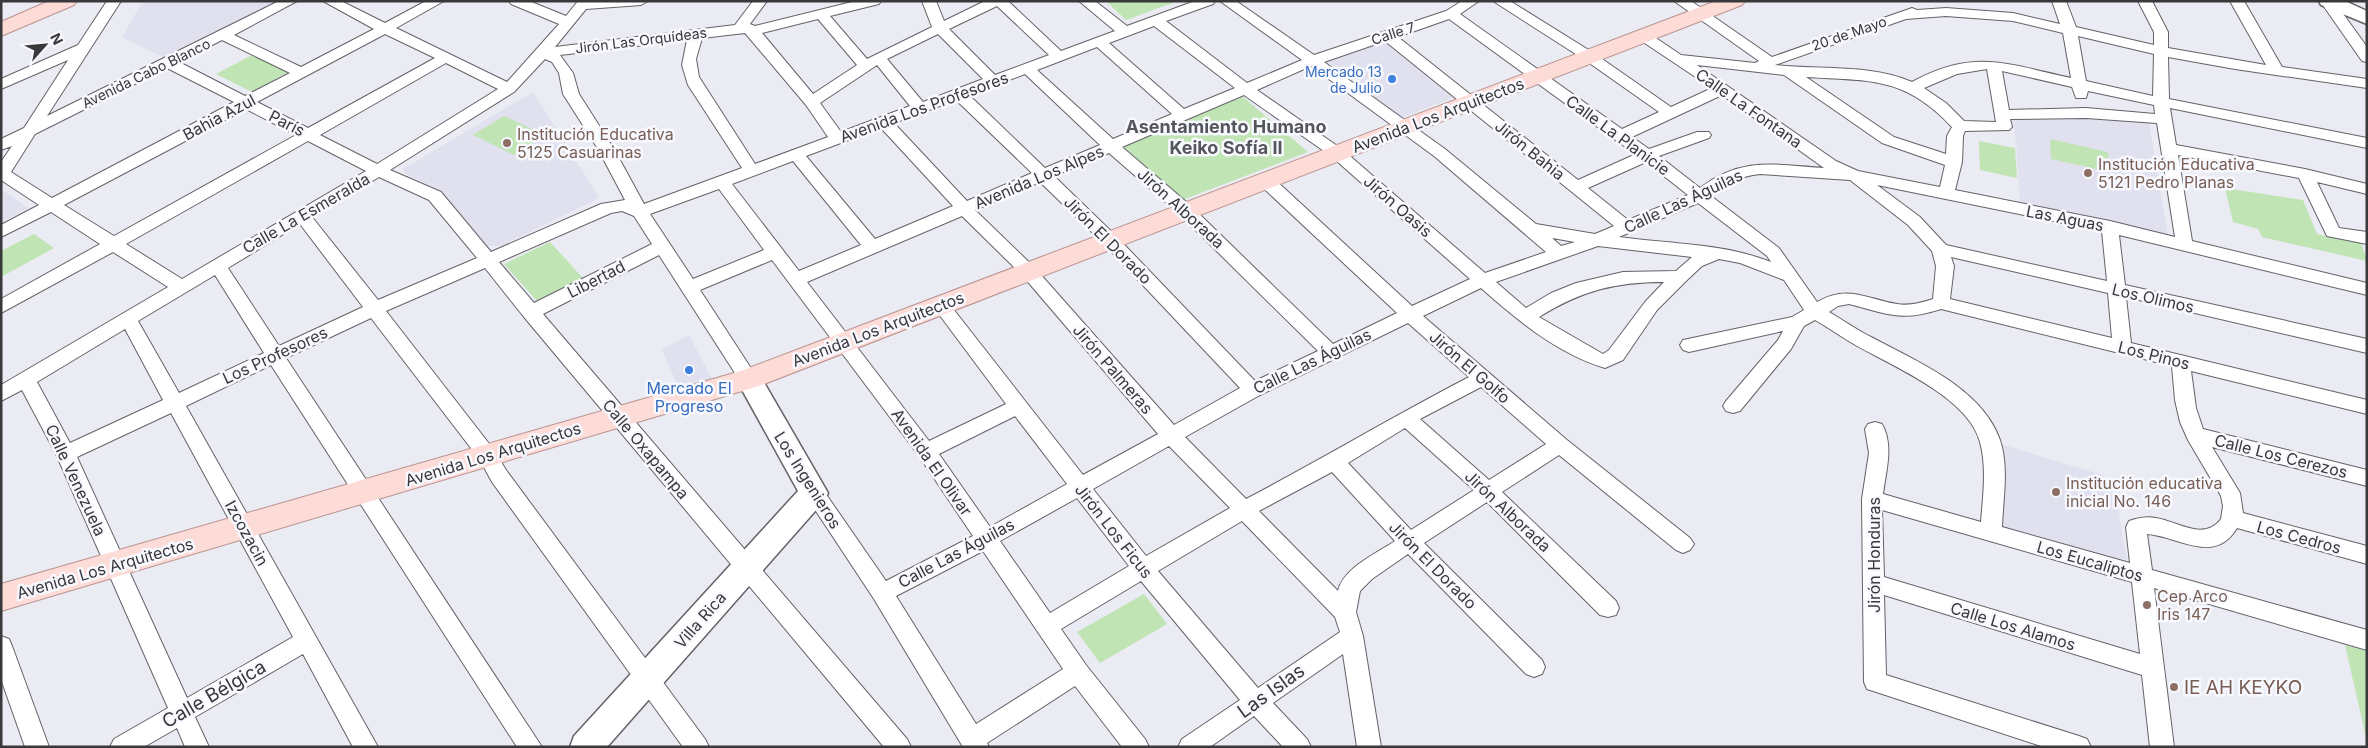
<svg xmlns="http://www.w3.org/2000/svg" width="2368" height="748" viewBox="0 0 2368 748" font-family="Inter,sans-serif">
<rect width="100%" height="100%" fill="#ebebf3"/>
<!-- built -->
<path fill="#e0e0ef" d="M143 1H278L163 57 122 37Z
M1385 42 1457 96 1401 118 1327 61Z
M533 92 598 196 596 200 500 246H487L443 192 404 173 403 169Z
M2042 115 2149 123 2168 235 2164 236 2020 204 2016 141 2012 120Z
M1 189 28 208 1 222Z
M689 335 712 379 680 391 662 349Z
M2000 444 2103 475 2117 503 2127 560 2101 555 2001 528Z"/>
<!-- green -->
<path fill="#c0e4b3" d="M1106 1H1178L1126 20Z
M252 55 288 72 252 92 216 74Z
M1243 97 1308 152 1182 200 1122 145Z
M504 116 545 135 514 155 473 135Z
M2050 139 2108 152 2110 172 2051 159Z
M1979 141 2015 148 2017 178 1980 170Z
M2225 188 2303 200 2317 234 2361 243 2367 261 2262 237 2258 229 2233 222Z
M34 234 54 248 1 277V251Z
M550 242 583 278 537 301 504 264Z
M1144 594 1167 624 1100 663 1077 632Z
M2345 645 2367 651V742Z"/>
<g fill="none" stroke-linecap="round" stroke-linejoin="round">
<defs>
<path id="street" d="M107 1H121L47 116 279 1H297L234 35 301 67 374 29 323 1H341L385 23 426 1H444L396 28 507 82 559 24 511 4 509 1H529L566 16 578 1H648L641 5 586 9 555 47 735 25 753 1H767L750 24 755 26 856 1H881L879 4 830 16 867 59 932 27 922 1H936L944 21 985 1H1008L1061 51 1115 31 1079 1H1095L1127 26 1195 1H1215L1213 4 1166 21 1247 83 1302 60 1220 1H1236L1314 55 1446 11 1462 1H1479L1460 14 1622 129 1659 112 1585 60 1493 1H1510L1595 54 1671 107 1712 88 1640 40 1638 37 1640 34H1650L1681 55 1755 63 1759 61 1674 1H1691L1772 57 1912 8 1917 10 1946 8 2013 13 2060 24 2052 1H2066L2076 27 2154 45V32L2138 1H2152L2168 32V48L2266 65 2230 1H2244L2282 67 2367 79V88L2235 69 2168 57 2169 99 2367 138V148L2170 108 2176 145 2305 169 2367 184V194L2317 182 2339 228 2367 232V244L2327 236 2299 178 2178 155 2192 241 2367 283V295L2119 235 2125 285 2367 339V353L2126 297 2131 343 2367 400V414L2191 371 2196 408 2203 429 2367 470V486L2212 447 2240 493 2243 513 2367 546V564L2237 528C2214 566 2178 536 2147 534L2152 570 2367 630V650L2154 588 2174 747H2150L2142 675 1884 595 1886 675 2079 736 2087 739 2091 747H2044L1867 689 1864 682 1862 499 1869 453 1865 429 1868 424 1875 422 1882 424C1894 445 1886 471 1883 494L1981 522C1983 495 1987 468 1980 442 1969 398 1893 366 1857 346 1843 338 1829 328 1815 320L1804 326 1791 349 1740 411 1733 413 1726 411 1723 406 1726 401 1778 340 1783 331 1689 352 1683 350 1680 345 1683 340 1792 317 1804 310 1784 280 1740 263 1719 259 1702 266 1686 281 1657 310 1623 360 1605 368C1558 354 1517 320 1481 288L1423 316 1567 440 1690 538 1694 544 1690 550 1683 553 1676 550 1559 455 1502 492 1616 601 1619 608 1616 615 1608 617 1600 615 1487 502 1424 543 1542 660 1545 667 1542 674 1534 677 1526 674 1408 554 1372 579 1360 591 1356 612 1363 636 1381 747H1357L1343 654 1273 703 1307 739 1311 747H1283L1254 716 1210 747H1178L1182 739 1240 700 1141 581 1061 629 1086 665 1145 739 1149 747H1122L1075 686 987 743 989 747H963L874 599 804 493 807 487 814 485 821 487 886 581 973 536 919 456 772 260 700 290 758 379 756 384 749 386 742 384 659 255 543 314 907 739 911 747H884L524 317 485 268 386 311 494 450 506 470 705 739 709 747H683L492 482 480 460 371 318 286 358 542 747H517L271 365 186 406 378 747H353L303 654 195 717 209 747H185L177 728 144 747H110L114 739 168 708 56 454 22 390 1 401V385L168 287 113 252 1 313V299L100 244 51 212 1 237V225L39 205 1 180V162L12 146 1 150V139L24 128 68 60 1 89V79L78 45ZM997 6 1049 55 995 75 949 29ZM1946 16 2013 21 2063 33 2071 78C2007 64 1974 48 1912 82 1871 64 1820 70 1775 65L1906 19ZM818 19 857 65 813 94 762 33ZM1449 19 1614 139 1636 154 1578 180 1398 37ZM1154 26 1235 88 1184 109 1109 43ZM745 33 806 105 828 137 755 164 699 77 696 59 702 38ZM385 34 435 58 308 128 257 102ZM938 34 983 79 923 102 887 59ZM2078 36 2154 54 2153 96 2086 81ZM222 40 290 73 245 96 179 62ZM687 40 682 65 688 85 742 168 644 204 614 149 579 94 573 73 560 55ZM1385 41 1614 226 1595 234 1536 224 1445 149 1324 62ZM1097 47 1172 114 1113 139 1037 70ZM545 59 552 62 559 73 563 94 598 149 625 200 601 204 491 252 441 192 390 170 514 92ZM446 63 498 89 377 164 320 135ZM877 65 910 106 841 132 820 103ZM1697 65 1784 75 1882 143 1945 165 1940 187 1858 171 1836 161ZM1311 66 1434 156 1546 252 1485 273 1343 150 1257 90ZM167 68 234 102 52 198 11 172 35 134ZM1987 69 1996 122 1964 121 1946 103 1924 88 1957 74ZM2002 71 2072 87 2076 98H2086L2088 91 2154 105 2155 114 2086 108 2009 110ZM1025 74 1100 145 1045 168 969 95ZM1806 77C1870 81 1904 76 1952 127L1947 136 1946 154 1894 137ZM1244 95 1331 156 1470 279 1412 306 1271 176H1259L1257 180 1259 184 1397 313 1333 344 1191 206 1122 147ZM1722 95 1824 168C1774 165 1743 156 1700 188L1659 156 1709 138 1711 135 1709 132H1697L1649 149 1632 137ZM956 100 1032 173 967 201 894 123ZM246 109 296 135 114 236 64 205ZM2086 118 2157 123 2175 237 2110 221 1955 190 1962 162 1963 136 1965 131 2009 130 2012 127 2010 119ZM881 128 953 206 875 239 806 156ZM308 141 366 171 182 279 126 244ZM1109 153 1179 214 1318 351 1255 381 1115 235 1054 176ZM793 161 861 245 799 271 732 184ZM1646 162 1688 195 1628 220 1588 188ZM1760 174 1850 180 1908 225 1932 251 1936 266 1933 299C1921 303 1909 306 1897 304 1866 299 1848 284 1817 302L1779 248 1711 196C1726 184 1740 176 1760 174ZM379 177 429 200 477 258 378 300 312 217ZM1040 182 1103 243 1240 388 1174 425 1034 267 975 210ZM1877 185 2102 231 2107 281 1946 245 1920 217ZM719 189 764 250 693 279 650 214ZM1698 203 1767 256 1771 262C1723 243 1670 244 1619 237ZM622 211 634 216 652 244 534 303 499 262 611 213ZM962 216 1022 275 1158 434 1083 475 947 301 941 299 935 301 932 305 935 309 1006 404 929 441 807 282ZM300 224 363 307 279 346 228 268ZM1552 238 1575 242 1561 246ZM1598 246 1692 257 1676 271 1623 272 1576 283 1551 293 1526 308 1496 282ZM1951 257 2108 293 2112 338 1950 299 1954 266ZM215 275 264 353 179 393 138 321ZM1664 282 1645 302 1609 350 1603 354 1539 317C1581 291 1614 282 1664 282ZM1849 304C1888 314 1901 322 1941 309L2172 366 2175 400 2180 422 2188 440 2221 496 2223 506 2221 519C2204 542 2177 521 2156 518 2146 516 2138 518 2129 521L2126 527 2130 563 2002 527C2003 499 2009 467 2000 440 1982 388 1916 361 1871 337 1857 330 1843 320 1829 312L1838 306ZM1408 323 1469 377C1394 416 1322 459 1246 499L1185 437 1260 395ZM125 329 163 400 70 443 37 382ZM1481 387 1546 444 1489 480 1420 419ZM171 413 293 637 187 698 77 457ZM1015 416 1067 484 990 527 939 454ZM1405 428 1474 490 1411 530 1348 463ZM1169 446 1230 508 1146 556 1093 489ZM1332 472 1395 541C1377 553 1343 568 1338 591L1259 511ZM1077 498 1129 566 1050 613 1000 541ZM1882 510 2132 582 2140 654 1884 577ZM1242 521 1335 617 1340 632 1258 688 1158 571ZM983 551 1063 669 976 724 896 596Z
M2320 1H2334L2367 47V62L2362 61Z
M1 636 9 639 12 646 49 747H25L1 679Z"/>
<path id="secondary" d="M2319 1H2345L2367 11V24L2321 5Z
M749 369 758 372 828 493 824 501 607 747H570L574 736 798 491 736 379 740 372Z"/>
<path id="primary" d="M49 1H77L74 5 1 36V22Z
M1716 1H1745L1742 5 759 386 1 611V584L741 371Z"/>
</defs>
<!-- street casing -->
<use href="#street" stroke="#626268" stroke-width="2"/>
<!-- secondary casing -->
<use href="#secondary" stroke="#626268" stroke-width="3"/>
<!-- primary casing -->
<use href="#primary" stroke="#b89390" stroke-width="2"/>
<!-- street -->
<use href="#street" fill="#fff" fill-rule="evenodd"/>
<!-- secondary -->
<use href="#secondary" fill="#fff" fill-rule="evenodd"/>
<!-- primary -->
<use href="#primary" fill="#fddbd7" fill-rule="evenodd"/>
</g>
<!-- markers -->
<g fill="#3f7fe0" stroke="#f8f9ff" stroke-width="2">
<circle cx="1392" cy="79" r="5"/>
<circle cx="689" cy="370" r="5"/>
</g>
<g fill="#8d6e63" stroke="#f8f9ff" stroke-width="2">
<circle cx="507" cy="143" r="5"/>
<circle cx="2088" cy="173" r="5"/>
<circle cx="2056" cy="492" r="5"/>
<circle cx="2147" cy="605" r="5"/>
<circle cx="2174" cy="687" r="5"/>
</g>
<g text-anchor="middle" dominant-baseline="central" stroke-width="5" stroke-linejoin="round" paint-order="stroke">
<!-- far-street labels -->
<g font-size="14" fill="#39393c" stroke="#f8f9ff">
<text transform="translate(1393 33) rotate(-18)">Calle 7</text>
<text transform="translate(1849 33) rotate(-19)">20 de Mayo</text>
<text transform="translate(641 40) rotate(-7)">Jirón Las Orquídeas</text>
<text transform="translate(146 73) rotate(-26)">Avenida Cabo Blanco</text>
</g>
<!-- far-shop labels -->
<g font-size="14" fill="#366cbe" stroke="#f8f9ff" text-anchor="end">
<text x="1382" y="71">Mercado 13<tspan x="1382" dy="16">de Julio</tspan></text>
</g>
<!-- street labels -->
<g font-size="16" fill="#39393c" stroke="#f8f9ff">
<text transform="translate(924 107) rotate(-20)">Avenida Los Profesores</text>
<text transform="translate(1749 108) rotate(35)">Calle La Fontana</text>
<text transform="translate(1438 115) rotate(-21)">Avenida Los Arquitectos</text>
<text transform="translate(219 117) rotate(-28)">Bahia Azul</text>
<text transform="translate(287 123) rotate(27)">París</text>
<text transform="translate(1618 135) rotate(36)">Calle La Planicie</text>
<text transform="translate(1530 150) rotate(39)">Jirón Bahia</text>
<text transform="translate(1039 177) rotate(-23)">Avenida Los Alpes</text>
<text transform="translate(1683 201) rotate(-25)">Calle Las Águilas</text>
<text transform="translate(1398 206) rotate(41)">Jirón Oasis</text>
<text transform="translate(1181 208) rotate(42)">Jirón Alborada</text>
<text transform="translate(306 213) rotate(-30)">Calle La Esmeralda</text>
<text transform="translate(2065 218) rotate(11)">Las Aguas</text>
<text transform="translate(1108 240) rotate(45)">Jirón El Dorado</text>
<text transform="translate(596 279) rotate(-27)">Libertad</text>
<text transform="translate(2153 298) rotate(13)">Los Olimos</text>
<text transform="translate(878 329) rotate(-21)">Avenida Los Arquitectos</text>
<text transform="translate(275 355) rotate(-25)">Los Profesores</text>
<text transform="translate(2154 355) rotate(14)">Los Pinos</text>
<text transform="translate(1312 361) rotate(-26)">Calle Las Águilas</text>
<text transform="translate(1470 367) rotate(41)">Jirón El Golfo</text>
<text transform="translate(1113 369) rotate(49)">Jirón Palmeras</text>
<text transform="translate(646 449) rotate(50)">Calle Oxapampa</text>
<text transform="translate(493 454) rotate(-17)">Avenida Los Arquitectos</text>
<text transform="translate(2281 456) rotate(14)">Calle Los Cerezos</text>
<text transform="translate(932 462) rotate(55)">Avenida El Olivar</text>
<text transform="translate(76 480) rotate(65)">Calle Venezuela</text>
<text transform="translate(808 480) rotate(58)">Los Ingenieros</text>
<text transform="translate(1508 511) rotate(43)">Jirón Alborada</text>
<text transform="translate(1114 531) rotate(52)">Jirón Los Ficus</text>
<text transform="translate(247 533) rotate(61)">Izcozacin</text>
<text transform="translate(2299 537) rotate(15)">Los Cedros</text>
<text transform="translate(956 553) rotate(-28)">Calle Las Águilas</text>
<text transform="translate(1874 555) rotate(-90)">Jirón Honduras</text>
<text transform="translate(2090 561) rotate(16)">Los Eucaliptos</text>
<text transform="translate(1433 565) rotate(45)">Jirón El Dorado</text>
<text transform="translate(105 568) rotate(-16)">Avenida Los Arquitectos</text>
<text transform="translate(700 620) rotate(-49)">Villa Rica</text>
<text transform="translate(2013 626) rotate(17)">Calle Los Alamos</text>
</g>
<!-- education labels -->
<g font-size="16" fill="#785e54" stroke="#f8f9ff" text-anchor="start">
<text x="517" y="134">Institución Educativa<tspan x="517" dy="18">5125 Casuarinas</tspan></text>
<text x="2098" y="164">Institución Educativa<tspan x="2098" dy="18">5121 Pedro Planas</tspan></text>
<text x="2066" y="483">Institución educativa<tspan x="2066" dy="18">inicial No. 146</tspan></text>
<text x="2157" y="596">Cep Arco<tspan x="2157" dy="18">Iris 147</tspan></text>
</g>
<!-- shop labels -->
<g font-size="16" fill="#366cbe" stroke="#f8f9ff">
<text x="689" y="388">Mercado El<tspan x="689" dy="18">Progreso</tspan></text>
</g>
<!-- neighbourhood labels -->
<g font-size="18" font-weight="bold" fill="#55555c" stroke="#f8f9ff">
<text x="1226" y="126">Asentamiento Humano<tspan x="1226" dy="21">Keiko Sofía II</tspan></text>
</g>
<!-- near-education labels -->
<g font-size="19" fill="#785e54" stroke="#f8f9ff" text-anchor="start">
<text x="2184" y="687">IE AH KEYKO</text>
</g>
<!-- near-street labels -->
<g font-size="19" fill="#39393c" stroke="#f8f9ff">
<text transform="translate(1271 691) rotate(-36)">Las Islas</text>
<text transform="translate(214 694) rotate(-30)">Calle Bélgica</text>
</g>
</g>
<!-- border -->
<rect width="2368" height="748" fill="none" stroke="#39393c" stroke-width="5"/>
<!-- north arrow -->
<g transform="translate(45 45) rotate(63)" stroke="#f8f9ff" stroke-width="4" paint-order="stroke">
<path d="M0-4L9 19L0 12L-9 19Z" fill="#39393c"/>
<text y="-8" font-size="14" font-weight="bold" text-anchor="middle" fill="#39393c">N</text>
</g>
</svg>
